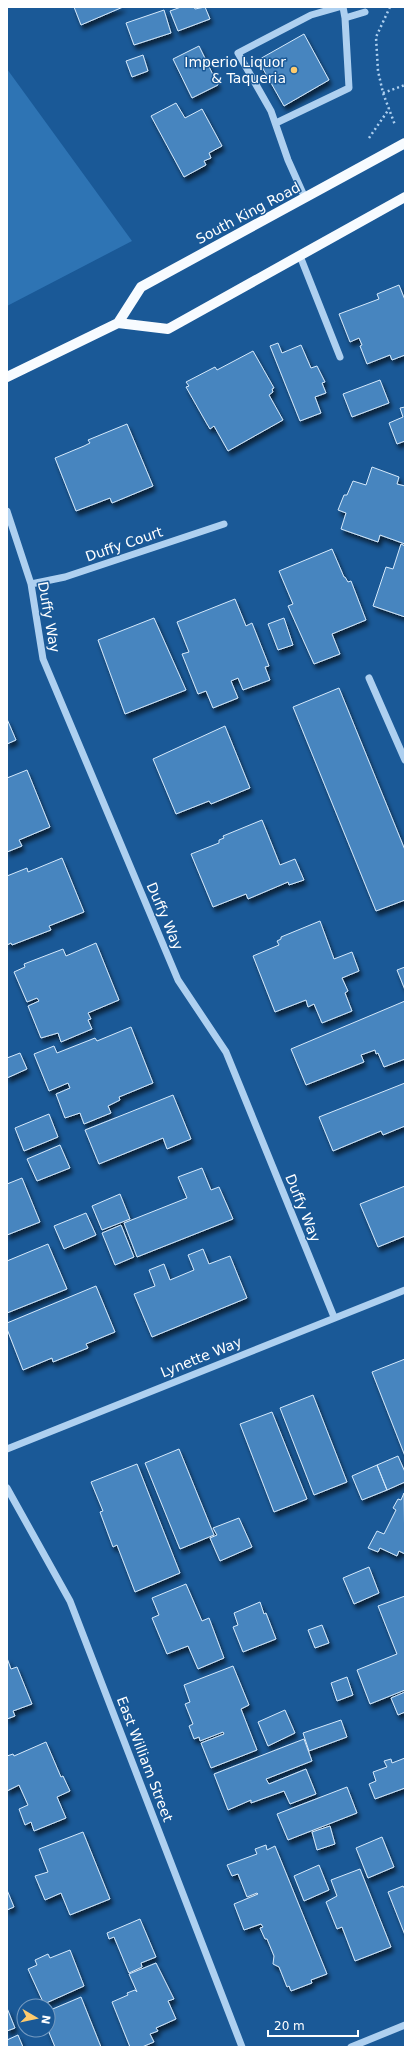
<svg xmlns="http://www.w3.org/2000/svg" width="412" height="2054" viewBox="0 0 412 2054" font-family="'DejaVu Sans',sans-serif">
<defs>
<filter id="shadow"><feDropShadow dx="2.5" dy="4.5" stdDeviation="2" flood-color="#0009"/></filter>
</defs>
<rect width="100%" height="100%" fill="#1a5997"/>
<!-- green -->
<path fill="#2e74b4" d="M7 69 132 241 7 306Z"/>
<!-- building -->
<path fill="#4785bf" stroke="#d5e9fb" filter="url(#shadow)" d="M74 7H123L81 25Z
M181 7H194L195 9 205 7 210 19 178 31 170 11Z
M164 10 171 33 134 45 126 23Z
M304 34 329 80 284 106 258 60Z
M199 46 218 85 192 98 173 59Z
M143 55 148 71 132 77 126 61Z
M176 103 185 118 202 109 222 146 209 153 211 158 204 161 206 165 184 177 151 116Z
M399 285 405 300V355L392 360 390 355 367 364 360 346 362 345 359 338 350 342 339 314 379 299 377 294Z
M278 343 282 353 301 345 311 368 317 366 325 382 322 383 326 393 315 397 321 413 300 421 270 346Z
M253 351 274 388 272 389 273 392 269 395 283 420 228 451 214 426 210 429 207 424 186 387 189 386 186 382 215 367 217 370Z
M380 380 389 403 352 417 343 394Z
M405 407V441L397 444 389 423 403 417 400 408Z
M127 424 153 486 112 503 110 498 76 511 55 458 84 446 90 443 88 440Z
M372 467 399 477 397 484 405 486V544L380 535 378 542 341 529 346 513 338 510 344 495H347L353 481 366 485Z
M401 544 405 546V617L373 606 386 567 393 569Z
M332 549 344 577H345L348 582 351 581 366 620 332 634 340 654 314 664 288 606 293 604 279 571Z
M235 599 246 626 252 623 269 666 265 667 270 680 243 690 238 678 231 681 238 698 213 708 206 691 198 694 182 654 189 652 177 622Z
M154 618 186 690 125 714 98 640Z
M284 618 293 645 278 650 268 624Z
M339 688 405 850V900L376 911 293 707Z
M7 719 16 740 7 744Z
M225 726 250 788 211 804 209 801 176 814 153 759Z
M27 770 50 827 19 840 22 846 7 852V778Z
M262 820 280 865 295 859 304 880 289 885 288 882 248 899 246 894 213 907 191 854 219 843V840L224 838 223 836Z
M62 858 84 912 49 926 51 930 12 945 11 943 7 945V876L27 868 28 872Z
M320 921 334 959 352 952 359 971 342 978 348 991 345 993 352 1011 322 1023 314 1004 308 1007 306 1000 275 1012 253 956 279 945 277 941 281 939V937Z
M96 943 119 1000 88 1013 91 1019 88 1020 92 1029 61 1042 58 1033 41 1038 28 1006 39 1001 37 998 27 1002 14 972 25 967 24 964 63 949 66 956Z
M405 967V990L397 970Z
M405 1001V1059L384 1067 378 1053 376 1054 375 1050 361 1055 364 1062 306 1085 291 1049Z
M131 1027 153 1083 119 1097 120 1100 108 1106 111 1113 84 1124 80 1113 65 1118 56 1094 70 1088 68 1083 49 1091 34 1054 54 1046 57 1053 95 1038 97 1041Z
M20 1053 27 1069 7 1078V1058Z
M405 1083V1126L383 1135 381 1131 333 1151 319 1117Z
M173 1095 191 1139 167 1149 163 1138 99 1164 85 1130Z
M49 1114 58 1137 24 1151 15 1128Z
M60 1145 70 1168 37 1181 27 1159Z
M202 1168 211 1190 219 1187 233 1219 137 1257 124 1223 187 1198 178 1177Z
M22 1178 40 1222 7 1235V1184Z
M405 1186V1236L378 1247 360 1204Z
M120 1194 130 1219 102 1230 92 1206Z
M86 1213 96 1235 64 1249 54 1226Z
M121 1225 134 1257 115 1265 102 1233Z
M48 1244 67 1289 7 1313V1261Z
M203 1249 209 1264 230 1256 247 1298 152 1337 134 1294 155 1286 149 1270 164 1264 170 1280 194 1270 188 1255Z
M96 1286 115 1332 86 1344 88 1348 53 1362 52 1358 23 1370 7 1329V1323Z
M405 1359V1456L372 1372Z
M313 1395 347 1482 314 1495 280 1408Z
M272 1412 307 1499 274 1512 240 1424Z
M179 1449 214 1535 180 1549 145 1463Z
M398 1456 405 1472V1482L387 1490 377 1465Z
M137 1464 180 1573 135 1592 117 1545 113 1547 100 1512 103 1511 91 1482Z
M377 1465 387 1490 362 1500 352 1476Z
M404 1493 405 1554 399 1551 397 1556 380 1548 378 1552 368 1548 377 1531 384 1534 396 1510 393 1508 398 1499 401 1500Z
M239 1518 252 1547 220 1561 210 1538 217 1535 213 1528Z
M369 1567 379 1593 354 1604 343 1578Z
M186 1584 202 1621 209 1618 224 1658 198 1669 188 1646 167 1654 152 1618 159 1615 152 1598Z
M405 1596V1690L370 1704 357 1670 397 1654 378 1606Z
M260 1602 264 1614 266 1613 276 1639 243 1652 233 1627 238 1625 234 1613Z
M322 1625 329 1643 315 1648 308 1630Z
M7 1658 11 1669 17 1667 32 1704 13 1711 15 1716 7 1719Z
M233 1666 249 1705 241 1709 257 1750 211 1768 201 1743 224 1734 223 1732 200 1741 199 1737 194 1739 189 1726 193 1724 185 1704 190 1702 184 1685Z
M347 1677 353 1695 337 1701 331 1683Z
M405 1692V1712L398 1715 391 1698Z
M285 1710 295 1733 268 1746 258 1722Z
M341 1720 347 1737 309 1751 303 1733Z
M304 1739 312 1761 266 1779 269 1784 306 1769 316 1794 290 1804 284 1791 251 1803V1800L228 1810 214 1774Z
M46 1742 61 1777 63 1776 70 1791 57 1797 66 1818 34 1831 31 1822 25 1825 19 1809 28 1805 19 1785 7 1791V1756L13 1754 14 1756Z
M405 1758V1788L375 1799 369 1784 376 1781 373 1772 387 1767 384 1761 391 1759 392 1763Z
M347 1787 357 1813 288 1840 277 1814Z
M330 1826 335 1844 317 1850 312 1832Z
M83 1832 110 1899 70 1915 61 1893 45 1900 35 1876 48 1872 39 1849Z
M382 1837 394 1867 368 1878 356 1848Z
M266 1845 267 1850 275 1846 327 1974 311 1980 312 1983 291 1991 289 1986 287 1987 279 1967 273 1964 274 1956 267 1939H265L260 1928 263 1927 261 1924 244 1930 234 1904 258 1894 257 1893 247 1897 238 1874 232 1876 227 1865 257 1854 255 1849Z
M319 1865 329 1890 304 1901 294 1876Z
M360 1869 391 1947 355 1961 342 1927 337 1929 326 1902 337 1896 331 1880Z
M403 1886 405 1889V1935L388 1892Z
M7 1890 14 1907 7 1910Z
M140 1919 156 1957 141 1963 142 1967 129 1973 114 1937 109 1939 107 1933Z
M70 1950 84 1986 44 2004 28 1969 37 1965 35 1960 48 1954 50 1958Z
M156 1963 174 1999 168 2001 176 2019 156 2028 158 2031 150 2034 154 2042 142 2047H130L112 2002 128 1995 127 1993 135 1990 137 1992 129 1974Z
M81 1997 101 2047H55L48 2030V2011Z
M7 2008 15 2028 7 2031Z
M18 2035 23 2047H7V2040Z"/>
<g fill="none" stroke-linecap="round" stroke-linejoin="round">
<!-- path -->
<path stroke="#aed0f0" stroke-width="2.5" stroke-dasharray="2 3" stroke-linecap="butt" d="M390 7 376 37 378 71 383 93 395 125
M383 93 405 85
M369 138 389 109"/>
<!-- minor -->
<path stroke="#aed0f0" stroke-width="7" d="M343 7 345 18 365 12
M276 123 349 88 345 18
M305 198 288 160 271 111 238 53 311 15 339 7
M300 256 340 357
M7 511 31 584 43 659 178 980 226 1052 334 1317
M31 584 65 577 224 524
M369 678 405 760
M7 1449 405 1290
M7 1488 70 1601 242 2047
M351 2047 405 2025"/>
<!-- major -->
<path stroke="#f7fbff" stroke-width="10" d="M118 323 168 329 405 197
M7 377 118 323 141 287 405 143"/>
</g>
<!-- markers -->
<circle fill="#ffcb6d" stroke="#1a5997" stroke-width="1.5" cx="294" cy="70" r="4"/>
<g text-anchor="middle" dominant-baseline="central" stroke-width="3" stroke-linejoin="round" paint-order="stroke">
<!-- poi labels -->
<g font-size="14" fill="#fff" stroke="#1a5997" text-anchor="end">
<text x="286" y="62">Imperio Liquor<tspan x="286" dy="16">&amp; Taqueria</tspan></text>
</g>
<!-- street labels -->
<g font-size="14" fill="#fff" stroke="#1a5997">
<text transform="translate(248 213) rotate(-28)">South King Road</text>
<text transform="translate(124 544) rotate(-19)">Duffy Court</text>
<text transform="translate(49 617) rotate(80)">Duffy Way</text>
<text transform="translate(165 916) rotate(67)">Duffy Way</text>
<text transform="translate(303 1208) rotate(68)">Duffy Way</text>
<text transform="translate(201 1357) rotate(-22)">Lynette Way</text>
<text transform="translate(145 1759) rotate(69)">East William Street</text>
</g>
</g>
<!-- border -->
<rect width="412" height="2054" fill="none" stroke="#ffffff" stroke-width="16"/>
<!-- north arrow -->
<g transform="translate(36 2018) rotate(99)"><circle r="19" fill="#1a5997" stroke="#769bc1"/>
<path d="M0-3L7 15L0 10L-7 15Z" fill="#ffcb6d"/>
<text y="-6" font-size="11" font-weight="bold" text-anchor="middle" fill="#ffffff">N</text>
</g>
<!-- scale -->
<path d="M268 2030v6h90v-6" fill="none" stroke="#ffffff" stroke-width="2"/>
<text x="274" y="2030" font-size="12" fill="#ffffff" stroke="#1a5997" stroke-width="3" paint-order="stroke">20 m</text>
</svg>
